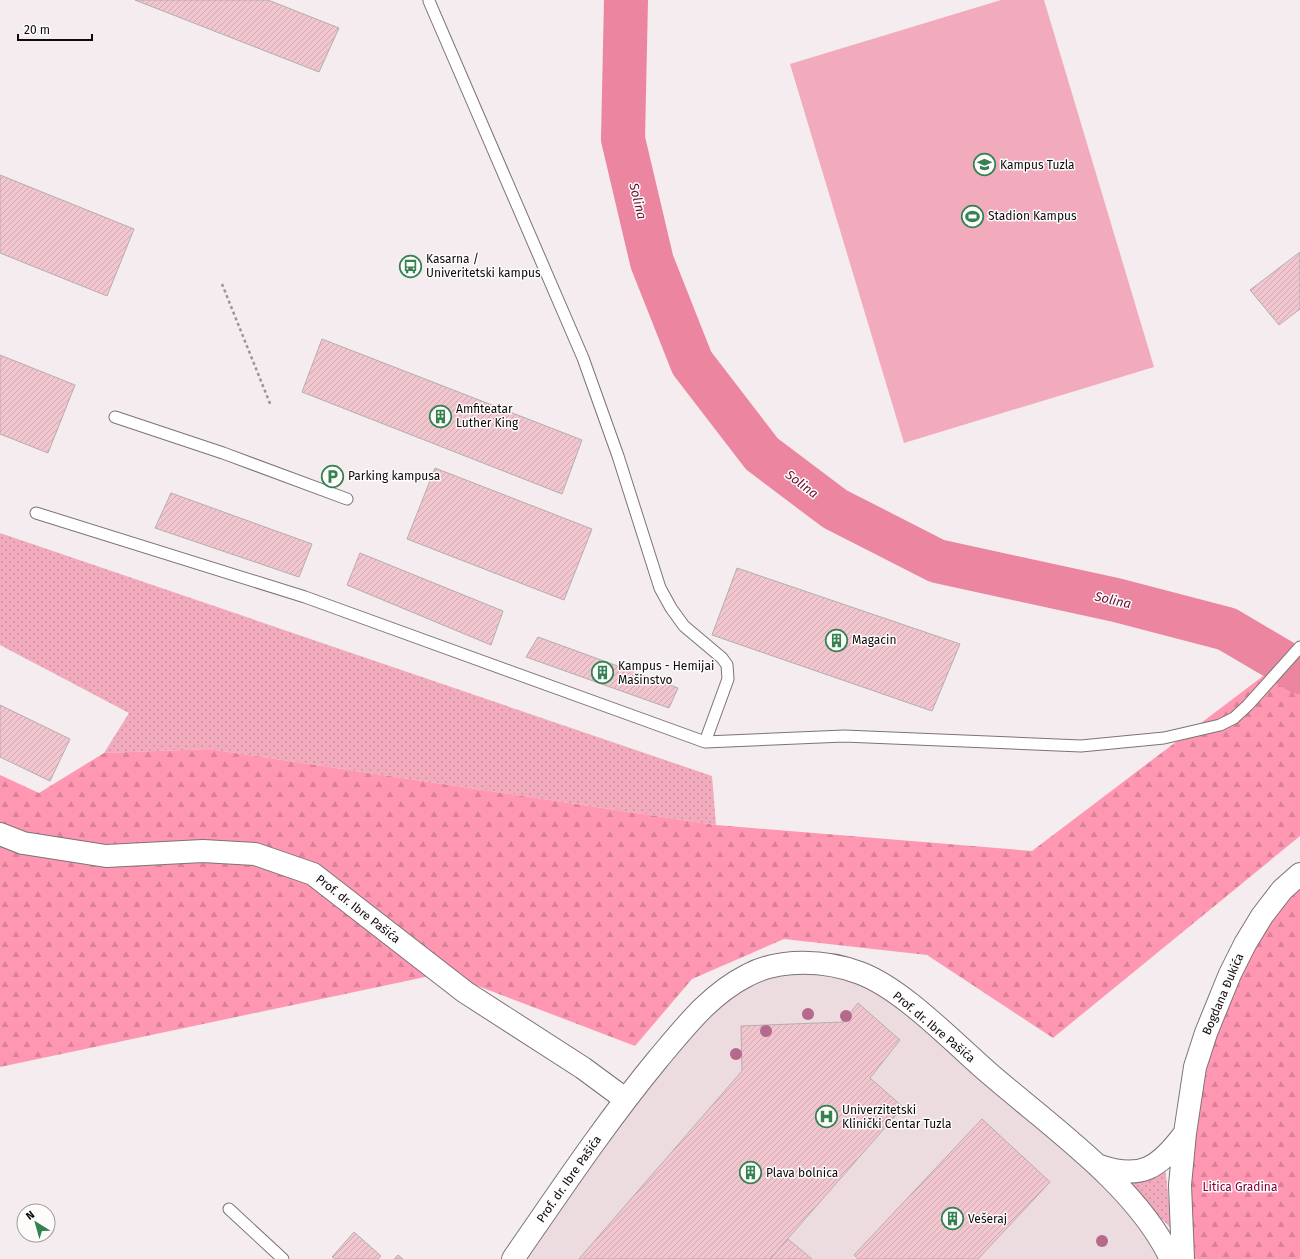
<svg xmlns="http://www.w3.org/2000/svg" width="1300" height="1259" viewBox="0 0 1300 1259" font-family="'Fira Sans',sans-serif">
<defs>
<pattern id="grass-dots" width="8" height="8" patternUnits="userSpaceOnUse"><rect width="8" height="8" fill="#f1abbc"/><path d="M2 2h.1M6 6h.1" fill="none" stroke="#cd92a0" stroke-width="1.8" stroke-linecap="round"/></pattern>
<pattern id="forest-firs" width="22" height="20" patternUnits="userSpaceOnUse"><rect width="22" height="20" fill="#ff97b2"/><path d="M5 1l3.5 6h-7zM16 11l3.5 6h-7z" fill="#d98198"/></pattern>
<pattern id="building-hatch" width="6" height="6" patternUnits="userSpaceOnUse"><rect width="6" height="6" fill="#f2c6cf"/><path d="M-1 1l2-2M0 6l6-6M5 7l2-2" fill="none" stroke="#cea9b1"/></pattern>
</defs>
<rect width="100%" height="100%" fill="#f4ecee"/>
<!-- built -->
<path fill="#ecdcdf" d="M860 973 1063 1136 1171 1259H513L625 1099 749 974Z"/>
<!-- grass -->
<path fill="url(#grass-dots)" d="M0 533 712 776 716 825 209 749 104 753 129 713 0 645Z
M1165 1167 1172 1229 1125 1183Z"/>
<!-- forest -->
<path fill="url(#forest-firs)" d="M1300 648V836L1053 1038 927 955 784 939 692 979 635 1046 444 973 0 1067V775L39 793 104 753 209 749 716 825 1032 851Z
M1300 874V1259H1183L1185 1133 1230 974Z"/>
<!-- pitch -->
<path fill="#f1abbc" d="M1001 0H1044L1154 367 904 443 790 64Z"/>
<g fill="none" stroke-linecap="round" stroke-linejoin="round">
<!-- river -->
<path stroke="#eb85a0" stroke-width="44" d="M626 0 623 139 652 262 692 363 762 454 835 509 937 561 1116 600 1227 629 1300 672"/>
</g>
<!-- building -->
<path fill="url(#building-hatch)" stroke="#b5adaf" d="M135 0H268L339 28 319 72Z
M0 175 134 229 107 296 0 253Z
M1300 252V309L1279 325 1250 290Z
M322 339 582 440 562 494 302 392Z
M0 355 75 385 48 453 0 434Z
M435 468 592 529 564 600 407 539Z
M171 493 312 544 299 577 155 528Z
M360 553 503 611 491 645 347 585Z
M737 568 960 644 932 711 712 635Z
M538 637 678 688 669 708 526 657Z
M0 705 70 739 50 781 0 757Z
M858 1003 900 1040 870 1078 903 1107 770 1259H579L742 1071 741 1026 843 1022Z
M982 1119 1050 1182 978 1259H858L854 1255Z
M354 1232 381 1256 378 1259H335L332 1257Z
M788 1239 812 1259H770Z
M398 1255 403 1259H394Z"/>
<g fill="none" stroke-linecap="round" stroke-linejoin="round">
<defs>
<path id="lane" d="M115 417 223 453 347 499
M36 513 305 597 705 742 728 679 727 665 722 658 684 626 671 608 660 588 618 456 583 358 429 1
M705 742 844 736 1081 746 1164 738 1220 725 1234 718 1248 705 1300 647
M229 1209 283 1259"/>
<path id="street" d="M0 834 23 843 106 856 203 851 255 854 313 874 465 992 583 1068 625 1099"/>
<path id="secondary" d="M1097 1165C1141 1181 1159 1168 1185 1133
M513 1259C560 1191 606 1122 658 1059 685 1027 710 994 748 975 780 958 826 960 860 973 903 989 954 1043 990 1074 1050 1126 1137 1186 1171 1259
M1183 1259 1180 1185 1185 1133 1195 1067 1206 1033 1230 974 1245 944 1262 916 1282 890 1300 874"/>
</defs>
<!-- lane casing -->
<use href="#lane" stroke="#7b7476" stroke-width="13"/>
<!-- street casing -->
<use href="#street" stroke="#7b7476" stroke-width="24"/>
<!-- secondary casing -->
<use href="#secondary" stroke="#7b7476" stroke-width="24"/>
<!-- path -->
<path stroke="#9b9597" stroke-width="2.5" stroke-dasharray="3 3" stroke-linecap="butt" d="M222 284 271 406"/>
<!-- lane -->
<use href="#lane" stroke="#fff" stroke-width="11"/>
<!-- street -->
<use href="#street" stroke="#fff" stroke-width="22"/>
<!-- secondary -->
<use href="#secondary" stroke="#fff" stroke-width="22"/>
</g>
<!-- trees -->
<g fill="#b56a8c">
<circle cx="808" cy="1014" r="6"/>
<circle cx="846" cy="1016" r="6"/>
<circle cx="766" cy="1031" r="6"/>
<circle cx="736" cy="1054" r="6"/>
<circle cx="1102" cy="1241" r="6"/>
</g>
<!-- icons -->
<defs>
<symbol id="university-ring" viewBox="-11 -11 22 22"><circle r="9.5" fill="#fefbfb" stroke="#348252" stroke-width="1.5"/><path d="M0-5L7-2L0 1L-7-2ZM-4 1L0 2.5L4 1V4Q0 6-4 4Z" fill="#348252"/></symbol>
<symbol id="stadium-ring" viewBox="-11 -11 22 22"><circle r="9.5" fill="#fefbfb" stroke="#348252" stroke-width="1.5"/><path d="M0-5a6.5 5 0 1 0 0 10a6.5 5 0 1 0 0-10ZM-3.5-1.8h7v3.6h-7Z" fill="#348252"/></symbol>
<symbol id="bus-ring" viewBox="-11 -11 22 22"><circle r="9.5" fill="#fefbfb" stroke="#348252" stroke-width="1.5"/><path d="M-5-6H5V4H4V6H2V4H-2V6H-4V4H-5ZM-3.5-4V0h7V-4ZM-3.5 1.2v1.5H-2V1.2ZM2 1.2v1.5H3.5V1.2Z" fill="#348252"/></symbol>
<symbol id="building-ring" viewBox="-11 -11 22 22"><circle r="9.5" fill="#fefbfb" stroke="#348252" stroke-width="1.5"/><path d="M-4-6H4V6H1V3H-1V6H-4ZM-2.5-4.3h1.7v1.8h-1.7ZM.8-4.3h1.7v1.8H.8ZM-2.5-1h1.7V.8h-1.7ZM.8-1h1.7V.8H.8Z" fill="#348252"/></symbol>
<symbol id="parking-ring" viewBox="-11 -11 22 22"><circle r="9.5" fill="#fefbfb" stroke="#348252" stroke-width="1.5"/><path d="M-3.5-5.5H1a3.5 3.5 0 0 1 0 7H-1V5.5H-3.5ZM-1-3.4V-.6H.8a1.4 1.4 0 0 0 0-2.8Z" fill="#348252"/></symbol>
<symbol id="hospital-ring" viewBox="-11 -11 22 22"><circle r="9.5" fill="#fefbfb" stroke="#348252" stroke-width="1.5"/><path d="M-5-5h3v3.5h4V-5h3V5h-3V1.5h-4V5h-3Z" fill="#348252"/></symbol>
</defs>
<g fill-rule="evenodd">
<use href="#university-ring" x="972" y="152" width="25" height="25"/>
<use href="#stadium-ring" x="960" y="204" width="25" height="25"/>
<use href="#bus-ring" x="398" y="254" width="25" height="25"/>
<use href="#building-ring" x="428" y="404" width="25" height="25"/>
<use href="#parking-ring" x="320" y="464" width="25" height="25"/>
<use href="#building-ring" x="824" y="628" width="25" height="25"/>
<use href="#building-ring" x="590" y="660" width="25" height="25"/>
<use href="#hospital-ring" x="814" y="1104" width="25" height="25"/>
<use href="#building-ring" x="738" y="1160" width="25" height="25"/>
<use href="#building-ring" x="940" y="1206" width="25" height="25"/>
</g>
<g text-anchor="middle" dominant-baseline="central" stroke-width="3" stroke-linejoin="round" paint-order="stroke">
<!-- poi labels -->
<g font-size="12" fill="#0e0b0c" stroke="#fefbfb" text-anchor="start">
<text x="1000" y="165">Kampus Tuzla</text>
<text x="988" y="216">Stadion Kampus</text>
<text x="426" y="259">Kasarna /<tspan x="426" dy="14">Univeritetski kampus</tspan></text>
<text x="456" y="409">Amfiteatar<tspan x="456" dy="14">Luther King</tspan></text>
<text x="348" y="476">Parking kampusa</text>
<text x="852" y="640">Magacin</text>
<text x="618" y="666">Kampus - Hemijai<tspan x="618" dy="14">Mašinstvo</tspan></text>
<text x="842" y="1110">Univerzitetski<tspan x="842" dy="14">Klinički Centar Tuzla</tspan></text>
<text x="766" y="1173">Plava bolnica</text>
<text x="968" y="1219">Vešeraj</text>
</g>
<!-- street labels -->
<g font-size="12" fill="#0e0b0c" stroke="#fefbfb">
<text transform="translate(358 909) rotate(38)">Prof. dr. Ibre Pašića</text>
<text transform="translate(1223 994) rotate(-67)">Bogdana Đukića</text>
<text transform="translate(934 1027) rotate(40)">Prof. dr. Ibre Pašića</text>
<text transform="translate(569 1179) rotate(-55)">Prof. dr. Ibre Pašića</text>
</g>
<!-- park labels -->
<g font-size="12" fill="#81003b" stroke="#fefbfb">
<text x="1240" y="1187">Litica Gradina</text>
</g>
<!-- water labels -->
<g font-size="13" font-style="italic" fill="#6a0d32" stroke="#fefbfb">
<text transform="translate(638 201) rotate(76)">Solina</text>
<text transform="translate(802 484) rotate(37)">Solina</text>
<text transform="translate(1113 600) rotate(13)">Solina</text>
</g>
</g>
<!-- north arrow -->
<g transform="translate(36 1223) rotate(323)"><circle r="19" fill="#fefbfb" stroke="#9e9b9b"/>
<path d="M0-3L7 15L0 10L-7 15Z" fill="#348252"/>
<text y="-6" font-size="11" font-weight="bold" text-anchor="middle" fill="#0e0b0c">N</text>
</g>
<!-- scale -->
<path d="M18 34v6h74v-6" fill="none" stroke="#0e0b0c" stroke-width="2"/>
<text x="24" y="34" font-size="12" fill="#0e0b0c" stroke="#fefbfb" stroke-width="3" paint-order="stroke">20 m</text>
</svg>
